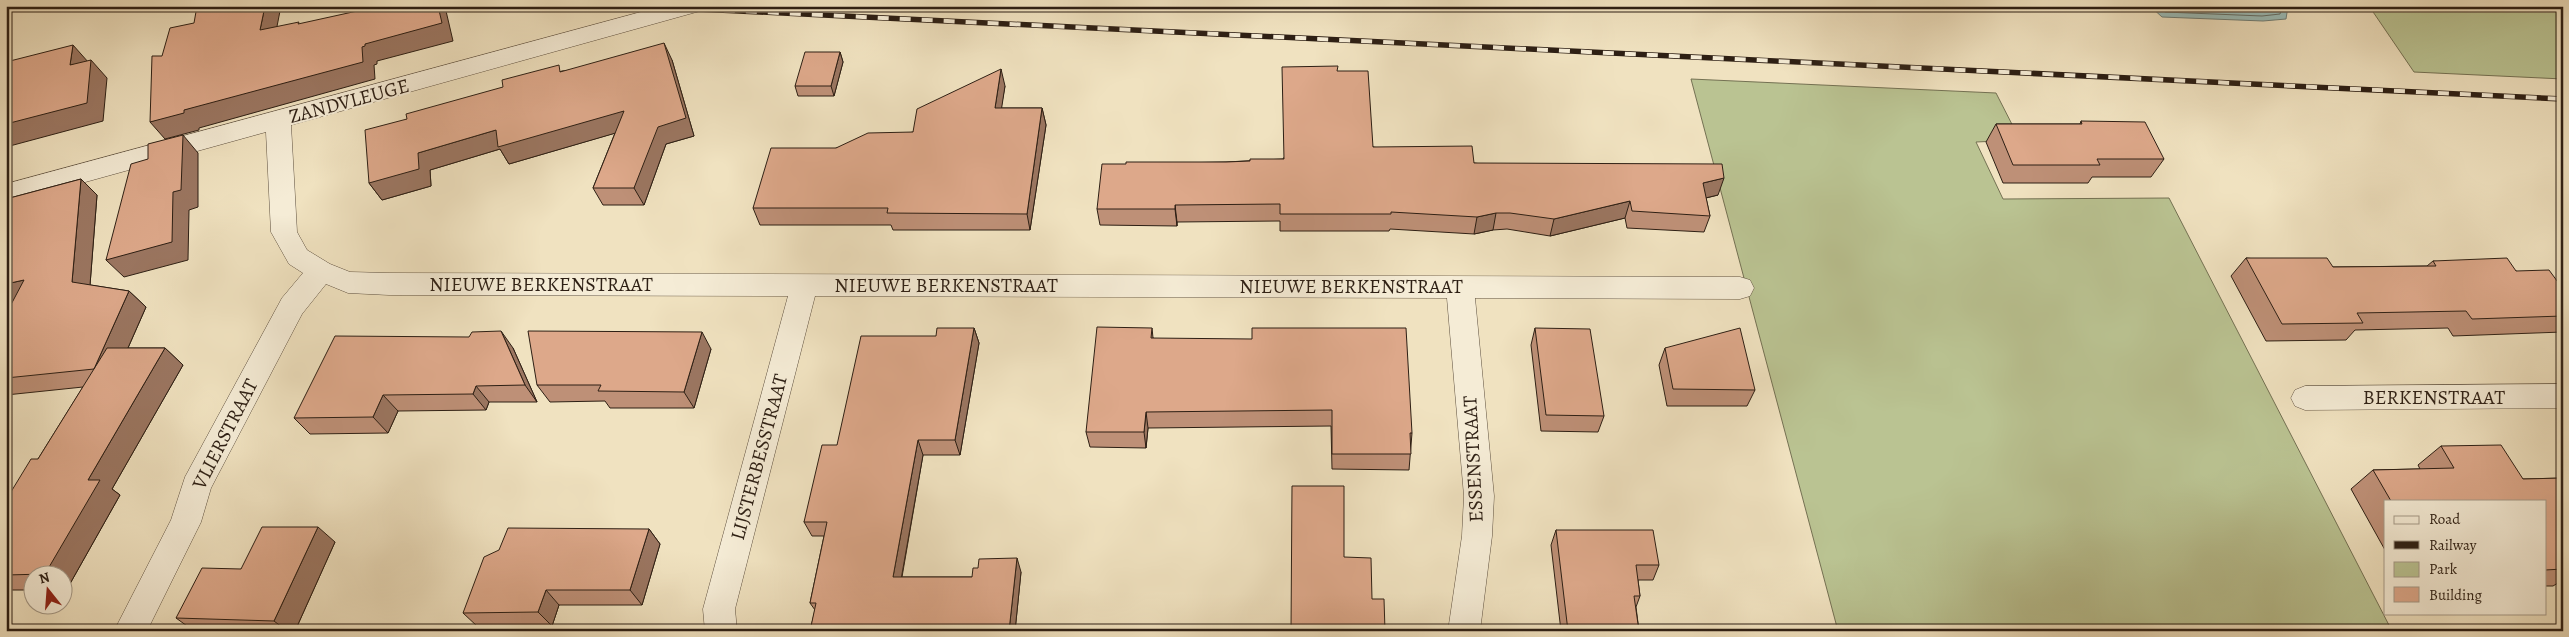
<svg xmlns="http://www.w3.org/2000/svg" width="2569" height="637" viewBox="0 0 2569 637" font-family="Alegreya,serif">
<rect width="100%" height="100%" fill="#f0e2c0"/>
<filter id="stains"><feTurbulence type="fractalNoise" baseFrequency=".004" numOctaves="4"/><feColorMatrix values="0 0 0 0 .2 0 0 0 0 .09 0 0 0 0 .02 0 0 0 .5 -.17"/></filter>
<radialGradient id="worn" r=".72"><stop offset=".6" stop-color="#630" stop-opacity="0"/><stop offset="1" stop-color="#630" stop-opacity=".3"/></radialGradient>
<!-- green -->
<path fill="#bac392" stroke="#747153" d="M2369 6H2563V79L2414 72Z
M1691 79 1996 93 2020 140 1976 142 2003 199 2169 198 2392 631H1838Z"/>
<!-- water -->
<path fill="#9bbdb9" stroke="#6f7e77" d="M2150 6H2288L2286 19 2263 21 2162 17Z"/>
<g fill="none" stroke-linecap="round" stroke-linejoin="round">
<!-- shore -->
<path stroke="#646e66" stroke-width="1" d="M2158 6 2165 12 2262 16 2280 14 2283 6
M2167 6 2262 10 2275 9 2276 6"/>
<defs>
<path id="minor" d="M663 6H703L700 11 291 125 297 232 307 250 330 264 350 272 389 273 1740 277 1750 280 1754 288 1750 296 1740 299 1475 298 1494 496 1492 536 1480 631H1448L1462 536 1464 496 1447 298 815 296 735 609 737 631H705L703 609 788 296 389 295 348 293 326 284 302 314 211 488 201 522 147 631H114L171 520 185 477 282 298 303 273 289 264 271 232 266 132 6 204V184Z
M2563 384V408L2305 410 2295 406 2291 398 2295 390 2305 386Z"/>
</defs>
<!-- minor casing -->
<use href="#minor" stroke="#5e503f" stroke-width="1"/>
<!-- minor -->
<use href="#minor" fill="#f5ecd6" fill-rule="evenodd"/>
<defs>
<path id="rail" d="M636 6 2563 99"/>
</defs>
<!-- rail casing -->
<use href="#rail" stroke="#2d1f14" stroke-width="5.5"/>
<!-- rail -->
<use href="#rail" stroke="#f5ecd6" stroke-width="4" stroke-dasharray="11" stroke-linecap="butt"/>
</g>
<!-- wall -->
<path fill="#be9077" stroke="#2d1f14" d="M840 52 843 62 834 96H798L795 86Z
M672 60 694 136 666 144 644 205H603L593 188 615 133 509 164 500 149 430 170 431 186 382 200 369 183 407 119 562 71Z
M1338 71 1373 147 1474 163 1718 195 1706 198 1710 216 1704 232 1627 228 1625 218 1550 236 1507 229 1493 230 1474 234 1390 229 1389 231H1280V221L1177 222V226L1100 225 1097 209 1126 164 1226 162 1283 159Z
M1005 86 1001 108H1042L1046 125 1030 230H893L891 225H760L753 208 836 148 913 132Z
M2081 121 2164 159 2151 177H2092L2088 183H2003L1986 142 1996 124H2080Z
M81 179 97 195 90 285 129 291 146 307 128 348H165L183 365 112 489 120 495 67 589H62V574H32V590H6V500L38 459 83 387 6 395V314L11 304 6 305V199Z
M2246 258 2333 267 2427 266 2433 261 2516 271 2563 289V332L2453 336 2448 328 2355 330 2346 340 2266 341 2231 276Z
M974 328 979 343 960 455H923L902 577H972L1021 572 1015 631H810L815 610 810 603 824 536H812L804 522 837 445Z
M1152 328 1153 338 1412 433 1409 470 1332 469 1331 426 1148 428 1146 448 1090 447 1086 432Z
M1535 328 1604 416 1598 432 1541 431 1531 345Z
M513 348 537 402H489L486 410 398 411 388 433 310 434 294 418Z
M1665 348 1755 390 1747 406H1667L1659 365Z
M711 349 694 408H610L605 401 550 402 537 385Z
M2441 446 2523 479 2563 478V580L2553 586H2545V501H2385V550L2351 489 2373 470 2420 469 2418 465Z
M649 529 660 544 642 605H559L552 626 478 627 463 613Z
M1556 530 1659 565 1653 580H1638L1640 596 1636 607 1639 631H1561L1551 545Z
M335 542 295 631H194L176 618 241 569Z"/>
<!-- shaded-wall -->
<path fill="#9b7661" stroke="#2d1f14" d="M265 6H277L280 11 273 47 260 30Z
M438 6H443L446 11 453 41 377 61V64L374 65 375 79 199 128V130L165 139 150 122 362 47 365 44Z
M664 43 672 60 694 136 666 144 644 205 634 188Z
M73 45 89 63 70 65Z
M840 52 843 62 834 96 831 86Z
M91 60 107 78 103 121 6 147V124Z
M1001 69 1005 86 999 125 995 108Z
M1042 108 1046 125 1030 230 1027 214Z
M624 111 633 128 509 164 500 149 430 170 431 186 382 200 369 183 418 153 496 130Z
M183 135 198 153V207L189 210 188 260 124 277 106 260Z
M1724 178 1718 195 1697 200 1703 183Z
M81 179 97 195 89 298 72 282Z
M1630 201 1625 218 1550 236 1554 219Z
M1175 205 1177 222V226L1175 209Z
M1496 213 1493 230 1474 234 1477 217Z
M24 280 42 296 6 305V284Z
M129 291 146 307 112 384 94 369Z
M974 328 979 343 960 455 955 440Z
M501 331 513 348 537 402 525 385Z
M702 332 711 349 694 408 684 392Z
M165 348 183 365 112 489 120 495 67 589 62 586V574H45L88 480Z
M476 386 489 402 486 410 473 394Z
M383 395 398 411 388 433 373 417Z
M1146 412 1148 428 1146 448 1144 432Z
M918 440 923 455 899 591 893 577Z
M318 527 335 542 295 631H287L274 621Z
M649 529 660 544 642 605 630 590Z
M1017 558 1021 572 1015 631H1009Z
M546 590 559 605 552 626 538 612Z"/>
<!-- building -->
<path fill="#dda88a" stroke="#2d1f14" d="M197 6H265L260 30 299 22 298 24 380 6H438L442 23 365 44V46L362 47 363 62 184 110V113L150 122 152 56H162L170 28 194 23Z
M664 43 686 118 658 127 634 188H593L624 111 498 147 496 130 418 153 419 169 369 183 365 130 407 119 406 114 503 87 502 80 559 65 560 72Z
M73 45 70 65 91 60 87 103 6 124V62Z
M805 52H840L831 86H795Z
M1338 66 1337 71H1368L1373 147 1472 146 1474 163 1722 164 1724 178 1703 183 1710 216 1632 211 1630 201 1554 219 1510 213H1496L1477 217 1391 212V214H1280V204L1175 205V209H1097L1102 164H1126V162H1226L1250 161V159H1284L1282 67Z
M1001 69 995 108H1042L1027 214 887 213 888 208H753L771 148H836L868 133 913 132 917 109Z
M2081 121 2145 122 2164 159H2097L2100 165H2013L1996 124H2082Z
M183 135 181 190 173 192 172 242 106 260 131 164 148 159V144Z
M81 179 72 282 129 291 94 369 6 378V314L24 280 6 284V199Z
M2246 258H2327L2333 267 2436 266 2433 261 2507 258 2516 271 2549 270 2563 289V316L2472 319 2466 311 2357 313 2363 323 2282 324Z
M1097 327 1152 328 1151 338 1252 339V328H1406L1412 433H1410L1411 454H1332V410L1146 412 1144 432H1086Z
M937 328H974L955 440H918L893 577H972L973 568H978L979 559 1017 558 1009 631H810L816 603H810L827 522H804L822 445H837L861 336H936Z
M1535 328 1590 329 1604 416 1546 415Z
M1740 328 1755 390 1673 389 1665 348Z
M501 331 525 385 476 386 473 394 383 395 373 417 294 418 335 336 469 337 472 332Z
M528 331 702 332 684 392 598 391 601 385H537Z
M107 348H165L88 480H100L45 574 6 575V500L31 459H38Z
M2501 445 2523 479 2563 478V569L2545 570V501H2391L2373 470 2454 468 2441 446Z
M1292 486H1344V557L1371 558 1372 599H1384L1385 631H1291Z
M262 527H318L274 621 176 618 202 568 241 569Z
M508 528 649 529 630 590H546L538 612 463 613 484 557 499 550Z
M1556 530H1653L1659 565H1636L1640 596H1634L1639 631H1568Z"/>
<g text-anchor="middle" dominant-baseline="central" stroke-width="4" stroke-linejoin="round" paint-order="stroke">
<!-- street labels -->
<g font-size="20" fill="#2d1f14" stroke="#f5ecd6">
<text transform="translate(349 101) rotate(-15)">ZANDVLEUGE</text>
<text x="541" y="284">NIEUWE BERKENSTRAAT</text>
<text x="946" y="285">NIEUWE BERKENSTRAAT</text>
<text x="1351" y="286">NIEUWE BERKENSTRAAT</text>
<text x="2434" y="397">BERKENSTRAAT</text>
<text transform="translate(225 434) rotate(-63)">VLIERSTRAAT</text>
<text transform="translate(759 457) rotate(-75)">LIJSTERBESSTRAAT</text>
<text transform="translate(1473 459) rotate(-93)">ESSENSTRAAT</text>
</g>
</g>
<!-- margin -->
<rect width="2569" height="637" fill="none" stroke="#f0e2c0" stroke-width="25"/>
<rect x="8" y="8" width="2554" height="622" fill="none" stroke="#2d1f14" stroke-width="2.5"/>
<rect x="12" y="12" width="2544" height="612" fill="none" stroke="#2d1f14"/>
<!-- legend -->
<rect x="2384" y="500" width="162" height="115" fill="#f5ecd6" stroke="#a59a88"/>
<rect x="2394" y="516" width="25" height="8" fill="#f5ecd6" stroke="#a59a88"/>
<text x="2429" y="524" font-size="15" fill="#2d1f14">Road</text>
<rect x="2394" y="541" width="25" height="8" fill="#2d1f14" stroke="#a59a88"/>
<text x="2429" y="550" font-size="15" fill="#2d1f14">Railway</text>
<rect x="2394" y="562" width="25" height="15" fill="#bac392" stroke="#a59a88"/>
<text x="2429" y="574" font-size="15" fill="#2d1f14">Park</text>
<rect x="2394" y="587" width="25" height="15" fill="#dda88a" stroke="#a59a88"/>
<text x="2429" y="600" font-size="15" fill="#2d1f14">Building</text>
<!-- north arrow -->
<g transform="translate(48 590) rotate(343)"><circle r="24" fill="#f5ecd6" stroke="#a59a88"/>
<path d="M0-4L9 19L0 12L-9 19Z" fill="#8f2418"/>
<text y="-8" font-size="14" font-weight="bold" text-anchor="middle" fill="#2d1f14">N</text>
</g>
<rect width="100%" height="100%" filter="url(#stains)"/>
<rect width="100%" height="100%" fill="url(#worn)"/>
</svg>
